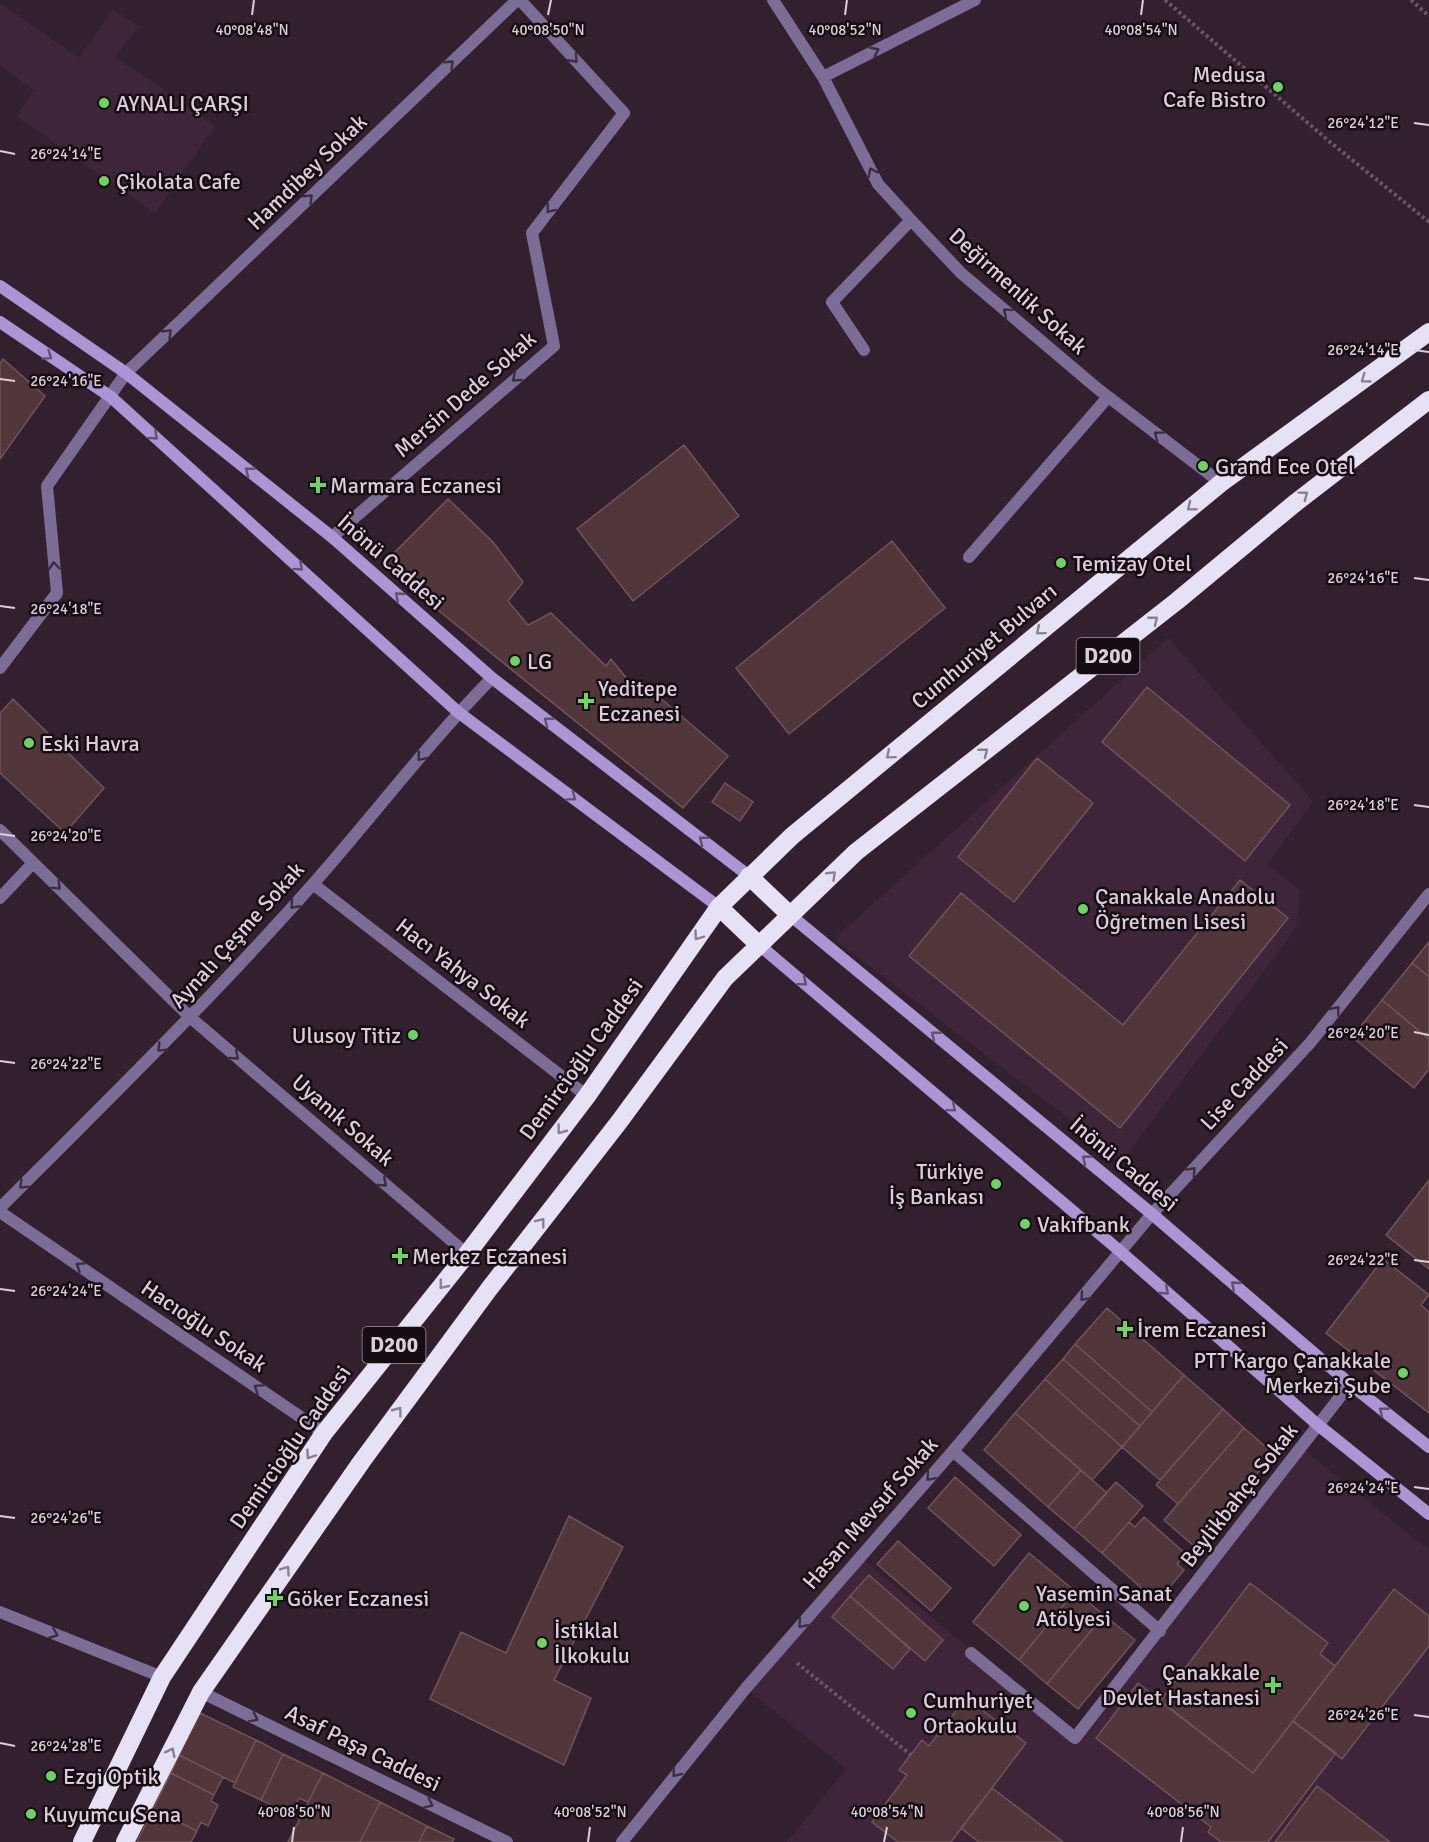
<svg xmlns="http://www.w3.org/2000/svg" width="1429" height="1842" viewBox="0 0 1429 1842" font-family="Signika,sans-serif">
<rect width="100%" height="100%" fill="#33202f"/>
<!-- built -->
<path fill="#3e2539" d="M0 3 79 58 113 9 138 26 116 57 215 126 155 213 16 116 34 90 0 66Z
M1168 638 1313 801 1267 865 1300 890 1296 928 1123 1160 834 939Z
M1302 1448 1429 1550V1842H787L846 1769 746 1688 860 1557 1076 1738Z"/>
<!-- building -->
<path fill="#51363b" stroke="#715459" stroke-width="1.5" d="M3 359 45 396 0 459V364Z
M684 445 739 516 633 601 577 529Z
M448 499 493 542 523 582 508 601 528 625 551 613 606 666 611 659 636 690 645 685 728 756 683 808 382 565Z
M892 541 945 608 789 734 736 668Z
M1147 687 1290 805 1245 861 1102 742Z
M13 699 104 788 65 833 0 773V713Z
M1037 758 1093 803 1014 902 958 857Z
M725 783 753 802 740 821 712 802Z
M1240 880 1288 918 1120 1128 909 956 961 893 1123 1025Z
M1429 942V977L1412 963Z
M1412 963 1429 977V1039L1382 1000Z
M1382 1000 1429 1039V1069L1414 1088 1352 1037Z
M1429 1180V1269L1386 1235Z
M1383 1259 1429 1295 1421 1305 1429 1312V1413L1326 1333Z
M1107 1308 1184 1375 1152 1412 1075 1344Z
M1075 1344 1152 1412 1140 1426 1063 1359Z
M1063 1359 1140 1426 1122 1447 1045 1379Z
M1184 1375 1223 1409 1160 1480 1122 1447Z
M1045 1379 1122 1447 1092 1480 1015 1413Z
M1223 1409 1244 1428 1178 1504 1156 1485Z
M1015 1413 1081 1470 1048 1507 984 1450Z
M1244 1428 1274 1454 1194 1546 1164 1520Z
M1081 1470 1107 1493 1074 1529 1048 1507Z
M955 1477 1021 1535 994 1566 928 1508Z
M1116 1482 1143 1506 1102 1553 1074 1529Z
M569 1516 623 1547 554 1680 591 1698 564 1765 430 1699 461 1632 506 1653Z
M1144 1517 1186 1554 1177 1564 1184 1570 1157 1602 1102 1553 1129 1522 1135 1527Z
M898 1541 951 1588 931 1611 877 1564Z
M1029 1553 1075 1591 1019 1660 973 1622Z
M869 1575 943 1640 925 1661 850 1596Z
M1250 1583 1328 1643 1320 1654 1335 1666 1253 1773 1160 1701Z
M1394 1589 1429 1616V1646L1342 1759 1293 1721Z
M1075 1591 1104 1615 1047 1684 1019 1660Z
M850 1596 910 1649 893 1669 832 1617Z
M1104 1615 1135 1640 1078 1709 1047 1684Z
M1138 1683 1253 1773 1293 1721 1336 1753 1268 1842H1221L1208 1832 1211 1827 1096 1738Z
M966 1698 1026 1743 951 1842H898L872 1822 907 1775 899 1770 922 1740 929 1746Z
M200 1713 256 1740 235 1783 179 1755Z
M256 1740 283 1754 261 1800 233 1787Z
M283 1754 323 1773 308 1802 299 1798 291 1815 261 1800Z
M179 1755 223 1777 214 1795 171 1773Z
M171 1773 214 1795 211 1801 218 1805 208 1826 201 1822 197 1831 153 1809Z
M323 1773 380 1802 360 1842H288Z
M1317 1786 1390 1842H1275Z
M992 1788 1063 1842H979L961 1828Z
M380 1802 427 1826 419 1842H360Z
M153 1809 197 1831 191 1842H137Z
M427 1826 454 1839 452 1842H419Z"/>
<g fill="none" stroke-linecap="round" stroke-linejoin="round">
<!-- path -->
<path stroke="#685764" stroke-width="4" stroke-dasharray="3 3" stroke-linecap="butt" d="M1165 0 1330 142 1429 222
M1411 0 1429 16
M797 1663 911 1755"/>
<!-- street -->
<path stroke="#7b6d95" stroke-width="12" d="M773 0 823 77 878 184 911 220 961 273 1098 389 1221 483
M823 77 975 0
M864 350 832 302 911 220
M332 537 554 346 532 233 624 113 520 0
M969 557 1108 397
M0 668 57 593 47 486 126 373 517 0
M0 830 191 1018 467 1254
M313 884 587 1096
M0 898 33 863
M0 1208C106 1102 213 997 313 884 373 816 428 743 492 678
M0 1212 324 1433
M953 1451 1160 1631
M0 1612 162 1677
M971 1653 1075 1738 1350 1384
M201 1692 507 1842
M622 1842 746 1688 953 1451 1152 1214 1310 1043 1429 894"/>
<!-- secondary -->
<path stroke="#ac95d5" stroke-width="12" d="M0 286 126 373 332 537 492 678 749 876
M0 322 111 397 458 712 719 907
M790 915 1152 1214 1350 1384 1429 1447
M758 944 1121 1252 1318 1425 1429 1514"/>
<!-- highway -->
<path stroke="#e7e1f5" stroke-width="18" d="M749 876 790 915
M719 907 758 944
M82 1842 162 1677 324 1433 467 1254 587 1096 719 907 792 836 1221 483 1429 332
M125 1842 201 1692 362 1461 489 1289 619 1122 725 978 856 852 1177 601 1294 504 1429 400"/>
</g>
<!-- one-way arrows -->
<defs><path id="oneway-chevron" d="M-2-3.5L2.5 0L-2 3.5" fill="none" stroke-width="1.6" stroke-linecap="round" stroke-linejoin="round" transform="scale(1.5)"/></defs>
<g stroke="#392f40">
<use href="#oneway-chevron" transform="translate(875 51) rotate(-27)"/>
<use href="#oneway-chevron" transform="translate(574 59) rotate(48)"/>
<use href="#oneway-chevron" transform="translate(450 64) rotate(-44)"/>
<use href="#oneway-chevron" transform="translate(872 172) rotate(-117)"/>
<use href="#oneway-chevron" transform="translate(309 198) rotate(-44)"/>
<use href="#oneway-chevron" transform="translate(550 209) rotate(128)"/>
<use href="#oneway-chevron" transform="translate(1007 312) rotate(-140)"/>
<use href="#oneway-chevron" transform="translate(168 333) rotate(-44)"/>
<use href="#oneway-chevron" transform="translate(516 378) rotate(139)"/>
<use href="#oneway-chevron" transform="translate(1158 435) rotate(-143)"/>
<use href="#oneway-chevron" transform="translate(54 566) rotate(-95)"/>
<use href="#oneway-chevron" transform="translate(421 757) rotate(130)"/>
<use href="#oneway-chevron" transform="translate(57 886) rotate(45)"/>
<use href="#oneway-chevron" transform="translate(294 905) rotate(132)"/>
<use href="#oneway-chevron" transform="translate(1336 1010) rotate(-51)"/>
<use href="#oneway-chevron" transform="translate(161 1048) rotate(135)"/>
<use href="#oneway-chevron" transform="translate(235 1056) rotate(41)"/>
<use href="#oneway-chevron" transform="translate(1192 1171) rotate(-47)"/>
<use href="#oneway-chevron" transform="translate(383 1183) rotate(41)"/>
<use href="#oneway-chevron" transform="translate(23 1185) rotate(135)"/>
<use href="#oneway-chevron" transform="translate(80 1266) rotate(-146)"/>
<use href="#oneway-chevron" transform="translate(1084 1297) rotate(131)"/>
<use href="#oneway-chevron" transform="translate(258 1388) rotate(-146)"/>
<use href="#oneway-chevron" transform="translate(930 1477) rotate(131)"/>
<use href="#oneway-chevron" transform="translate(802 1624) rotate(131)"/>
<use href="#oneway-chevron" transform="translate(54 1634) rotate(22)"/>
<use href="#oneway-chevron" transform="translate(254 1718) rotate(26)"/>
<use href="#oneway-chevron" transform="translate(676 1773) rotate(129)"/>
<use href="#oneway-chevron" transform="translate(429 1804) rotate(26)"/>
</g>
<g stroke="#605174">
<use href="#oneway-chevron" transform="translate(48 356) rotate(35)"/>
<use href="#oneway-chevron" transform="translate(154 436) rotate(42)"/>
<use href="#oneway-chevron" transform="translate(249 471) rotate(-142)"/>
<use href="#oneway-chevron" transform="translate(299 567) rotate(42)"/>
<use href="#oneway-chevron" transform="translate(399 596) rotate(-139)"/>
<use href="#oneway-chevron" transform="translate(548 721) rotate(-142)"/>
<use href="#oneway-chevron" transform="translate(572 797) rotate(37)"/>
<use href="#oneway-chevron" transform="translate(703 840) rotate(-142)"/>
<use href="#oneway-chevron" transform="translate(803 982) rotate(40)"/>
<use href="#oneway-chevron" transform="translate(935 1035) rotate(-141)"/>
<use href="#oneway-chevron" transform="translate(952 1108) rotate(40)"/>
<use href="#oneway-chevron" transform="translate(1086 1159) rotate(-141)"/>
<use href="#oneway-chevron" transform="translate(1235 1285) rotate(-139)"/>
<use href="#oneway-chevron" transform="translate(1165 1291) rotate(41)"/>
<use href="#oneway-chevron" transform="translate(1383 1411) rotate(-141)"/>
</g>
<g stroke="#88828f">
<use href="#oneway-chevron" transform="translate(1365 379) rotate(144)"/>
<use href="#oneway-chevron" transform="translate(1304 495) rotate(-37)"/>
<use href="#oneway-chevron" transform="translate(1191 507) rotate(141)"/>
<use href="#oneway-chevron" transform="translate(1154 620) rotate(-38)"/>
<use href="#oneway-chevron" transform="translate(1040 631) rotate(140)"/>
<use href="#oneway-chevron" transform="translate(984 752) rotate(-38)"/>
<use href="#oneway-chevron" transform="translate(890 755) rotate(140)"/>
<use href="#oneway-chevron" transform="translate(832 875) rotate(-44)"/>
<use href="#oneway-chevron" transform="translate(698 936) rotate(126)"/>
<use href="#oneway-chevron" transform="translate(561 1130) rotate(127)"/>
<use href="#oneway-chevron" transform="translate(541 1222) rotate(-52)"/>
<use href="#oneway-chevron" transform="translate(443 1285) rotate(129)"/>
<use href="#oneway-chevron" transform="translate(398 1411) rotate(-53)"/>
<use href="#oneway-chevron" transform="translate(310 1455) rotate(124)"/>
<use href="#oneway-chevron" transform="translate(286 1570) rotate(-55)"/>
<use href="#oneway-chevron" transform="translate(171 1752) rotate(-63)"/>
</g>
<!-- ticks -->
<path fill="none" stroke="#dbced8" stroke-width="2" d="M252 15 254 0M548 15 551 0M845 15 847 0M1141 15 1143 0M1414 123 1429 125M0 151 15 154M1414 350 1429 352M0 379 15 381M1414 578 1429 580M0 606 15 608M1414 805 1429 807M0 834 15 836M1414 1032 1429 1035M0 1061 15 1063M1414 1260 1429 1262M0 1289 15 1291M1414 1487 1429 1489M0 1516 15 1518M1414 1715 1429 1717M0 1743 15 1746M292 1842 294 1827M588 1842 590 1827M884 1842 887 1827M1181 1842 1183 1827"/>
<!-- markers -->
<g fill="#6dd361" stroke="#150d13" stroke-width="2">
<circle cx="1278" cy="87" r="6"/>
<circle cx="104" cy="103" r="6"/>
<circle cx="104" cy="181" r="6"/>
<circle cx="1203" cy="466" r="6"/>
<path d="M315 476h6v6h6v6h-6v6h-6v-6h-6v-6h6z"/>
<circle cx="1061" cy="563" r="6"/>
<circle cx="515" cy="661" r="6"/>
<path d="M583 692h6v6h6v6h-6v6h-6v-6h-6v-6h6z"/>
<circle cx="29" cy="743" r="6"/>
<circle cx="1083" cy="909" r="6"/>
<circle cx="413" cy="1035" r="6"/>
<circle cx="996" cy="1184" r="6"/>
<circle cx="1025" cy="1224" r="6"/>
<path d="M397 1247h6v6h6v6h-6v6h-6v-6h-6v-6h6z"/>
<path d="M1122 1320h6v6h6v6h-6v6h-6v-6h-6v-6h6z"/>
<circle cx="1403" cy="1373" r="6"/>
<path d="M272 1589h6v6h6v6h-6v6h-6v-6h-6v-6h6z"/>
<circle cx="1024" cy="1606" r="6"/>
<circle cx="542" cy="1643" r="6"/>
<path d="M1270 1676h6v6h6v6h-6v6h-6v-6h-6v-6h6z"/>
<circle cx="911" cy="1713" r="6"/>
<circle cx="51" cy="1776" r="6"/>
<circle cx="31" cy="1814" r="6"/>
</g>
<g text-anchor="middle" dominant-baseline="central" stroke-width="5" stroke-linejoin="round" paint-order="stroke">
<!-- shield labels -->
<g fill="#150d13" stroke="#a0949d" stroke-width="1.5">
<rect x="1076.5" y="638" width="63" height="36" rx="4.5"/>
<rect x="362.5" y="1327" width="63" height="36" rx="4.5"/>
</g>
<g font-size="21" font-weight="bold" fill="#dbced8">
<text x="1108" y="656">D200</text>
<text x="394" y="1345">D200</text>
</g>
<!-- poi labels -->
<g font-size="22" fill="#dbced8" stroke="#150d13" text-anchor="start">
<text x="1266" y="74" text-anchor="end">Medusa<tspan x="1266" dy="25">Cafe Bistro</tspan></text>
<text x="116" y="103">AYNALI ÇARŞI</text>
<text x="116" y="181">Çikolata Cafe</text>
<text x="1215" y="466">Grand Ece Otel</text>
<text x="330" y="485">Marmara Eczanesi</text>
<text x="1073" y="563">Temizay Otel</text>
<text x="527" y="661">LG</text>
<text x="598" y="688">Yeditepe<tspan x="598" dy="25">Eczanesi</tspan></text>
<text x="41" y="743">Eski Havra</text>
<text x="1095" y="896">Çanakkale Anadolu<tspan x="1095" dy="25">Öğretmen Lisesi</tspan></text>
<text x="401" y="1035" text-anchor="end">Ulusoy Titiz</text>
<text x="984" y="1171" text-anchor="end">Türkiye<tspan x="984" dy="25">İş Bankası</tspan></text>
<text x="1037" y="1224">Vakıfbank</text>
<text x="412" y="1256">Merkez Eczanesi</text>
<text x="1137" y="1329">İrem Eczanesi</text>
<text x="1391" y="1360" text-anchor="end">PTT Kargo Çanakkale<tspan x="1391" dy="25">Merkezi Şube</tspan></text>
<text x="1036" y="1593">Yasemin Sanat<tspan x="1036" dy="25">Atölyesi</tspan></text>
<text x="287" y="1598">Göker Eczanesi</text>
<text x="554" y="1630">İstiklal<tspan x="554" dy="25">İlkokulu</tspan></text>
<text x="1260" y="1672" text-anchor="end">Çanakkale<tspan x="1260" dy="25">Devlet Hastanesi</tspan></text>
<text x="923" y="1700">Cumhuriyet<tspan x="923" dy="25">Ortaokulu</tspan></text>
<text x="63" y="1776">Ezgi Optik</text>
<text x="43" y="1814">Kuyumcu Sena</text>
</g>
<!-- street labels -->
<g font-size="22" fill="#dbced8" stroke="#150d13">
<text transform="translate(307 172) rotate(-44)">Hamdibey Sokak</text>
<text transform="translate(1018 291) rotate(42)">Değirmenlik Sokak</text>
<text transform="translate(465 394) rotate(-41)">Mersin Dede Sokak</text>
<text transform="translate(391 562) rotate(41)">İnönü Caddesi</text>
<text transform="translate(984 646) rotate(-40)">Cumhuriyet Bulvarı</text>
<text transform="translate(237 935) rotate(-48)">Aynalı Çeşme Sokak</text>
<text transform="translate(463 973) rotate(38)">Hacı Yahya Sokak</text>
<text transform="translate(581 1059) rotate(-54)">Demircioğlu Caddesi</text>
<text transform="translate(1244 1084) rotate(-47)">Lise Caddesi</text>
<text transform="translate(343 1120) rotate(41)">Uyanık Sokak</text>
<text transform="translate(1124 1164) rotate(40)">İnönü Caddesi</text>
<text transform="translate(204 1326) rotate(34)">Hacıoğlu Sokak</text>
<text transform="translate(290 1447) rotate(-55)">Demircioğlu Caddesi</text>
<text transform="translate(1239 1495) rotate(-52)">Beylikbahçe Sokak</text>
<text transform="translate(870 1513) rotate(-49)">Hasan Mevsuf Sokak</text>
<text transform="translate(363 1748) rotate(26)">Asaf Paşa Caddesi</text>
</g>
</g>
<g font-size="15" text-anchor="middle" fill="#dbced8" stroke="#150d13" stroke-width="5" stroke-linejoin="round" paint-order="stroke">
<text x="252" y="35">40°08'48"N</text>
<text x="548" y="35">40°08'50"N</text>
<text x="845" y="35">40°08'52"N</text>
<text x="1141" y="35">40°08'54"N</text>
<text x="1363" y="128">26°24'12"E</text>
<text x="66" y="159">26°24'14"E</text>
<text x="1363" y="355">26°24'14"E</text>
<text x="66" y="386">26°24'16"E</text>
<text x="1363" y="583">26°24'16"E</text>
<text x="66" y="614">26°24'18"E</text>
<text x="1363" y="810">26°24'18"E</text>
<text x="66" y="841">26°24'20"E</text>
<text x="1363" y="1038">26°24'20"E</text>
<text x="66" y="1069">26°24'22"E</text>
<text x="1363" y="1265">26°24'22"E</text>
<text x="66" y="1296">26°24'24"E</text>
<text x="1363" y="1493">26°24'24"E</text>
<text x="66" y="1523">26°24'26"E</text>
<text x="1363" y="1720">26°24'26"E</text>
<text x="66" y="1751">26°24'28"E</text>
<text x="294" y="1817">40°08'50"N</text>
<text x="590" y="1817">40°08'52"N</text>
<text x="887" y="1817">40°08'54"N</text>
<text x="1183" y="1817">40°08'56"N</text>
</g>
</svg>
